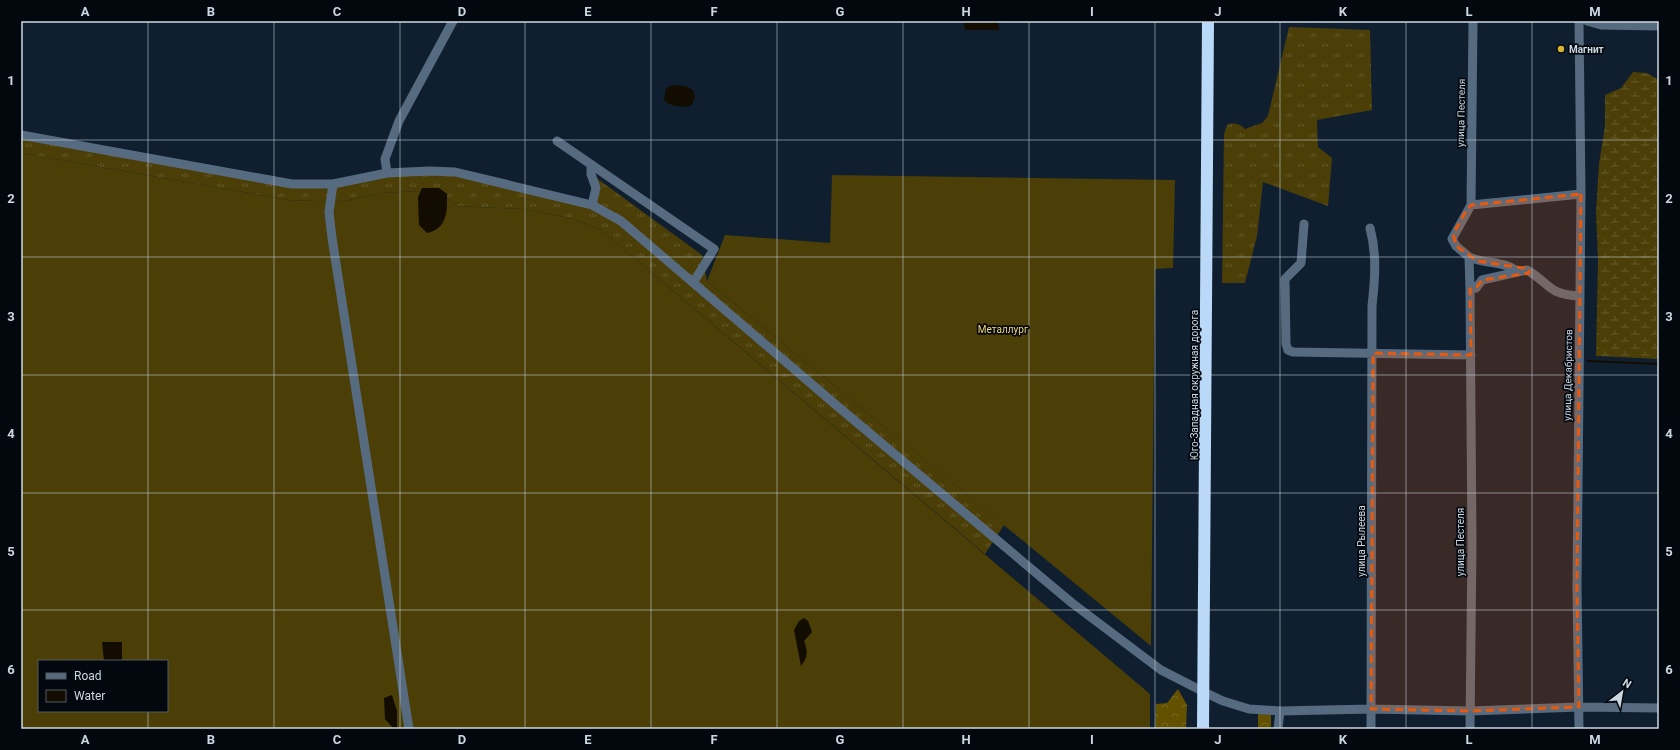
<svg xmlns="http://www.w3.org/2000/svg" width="1680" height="750" viewBox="0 0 1680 750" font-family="Roboto,sans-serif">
<defs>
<pattern id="grass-tufts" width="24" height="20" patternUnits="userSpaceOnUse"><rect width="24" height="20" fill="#4b3e07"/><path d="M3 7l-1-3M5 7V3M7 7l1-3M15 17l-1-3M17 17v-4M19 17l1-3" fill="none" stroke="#64592b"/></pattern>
<pattern id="forest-crowns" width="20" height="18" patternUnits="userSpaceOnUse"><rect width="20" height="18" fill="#635100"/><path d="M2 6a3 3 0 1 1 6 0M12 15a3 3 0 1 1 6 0" fill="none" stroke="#786925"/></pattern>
<pattern id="wetland-marsh" width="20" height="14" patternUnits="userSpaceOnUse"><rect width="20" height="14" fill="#4b3e07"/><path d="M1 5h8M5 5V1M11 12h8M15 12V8" fill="none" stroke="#64592b"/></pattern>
</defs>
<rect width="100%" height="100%" fill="#0f1f2f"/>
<!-- grass -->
<path fill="url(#grass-tufts)" d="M1289 27 1370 30 1372 110 1317 120 1318 147 1332 158 1328 206 1263 182 1257 236 1245 283H1222L1224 134 1227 125C1233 122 1241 124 1245 129L1262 123 1268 116Z
M21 135 292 184 429 171 592 205 591 174 702 255 707 281 1004 525 985 554 601 230 573 219 524 209 456 206 438 190 381 193 340 202 288 200 21 153Z"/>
<!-- forest -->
<path fill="url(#forest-crowns)" d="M1178 689 1187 705 1186 729H1155L1156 704 1167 703Z
M1258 714H1271V729H1258Z"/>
<!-- wetland -->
<path fill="url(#wetland-marsh)" d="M1633 72 1647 73 1659 80V359L1596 356 1598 260 1596 212 1599 164 1605 126V95L1621 88Z"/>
<!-- garden -->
<path fill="#4b3e07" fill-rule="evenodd" d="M21 153 288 200 340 202 381 193 438 190 456 206 524 209 573 219 601 230 1150 694V729H21ZM39 661H167V711H39Z
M832 175 1175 180 1173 268 1155 269 1151 646 707 281 725 235 830 243Z"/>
<!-- water -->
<path fill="#120d00" d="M963 21H998L999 30H965Z
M674 85 685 86 693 90 695 98 691 106C681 107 671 107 664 100L666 88Z
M422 188H439L447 194C447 211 448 228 427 233L419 225 418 197Z
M804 618 808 621 812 632 804 641C808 651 808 657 801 666L794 630 799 621Z
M102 642H122V661H104Z
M392 695 397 711V729H394L385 719 384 698Z"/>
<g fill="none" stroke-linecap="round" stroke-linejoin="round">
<!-- stream -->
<path stroke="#120d00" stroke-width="2" d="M1588 361 1659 364"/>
<!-- minor -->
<path stroke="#576b80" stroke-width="9" d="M1587 21 1601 25 1659 26
M21 135 292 184H333L387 173 429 171 455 172 592 205 621 221 836 405 1072 603 1161 670 1204 692 1223 701 1249 709 1280 711 1371 709 1470 711 1579 707 1659 708
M557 141 714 249 693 283
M591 165V174L596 188 592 205
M387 173 385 159 399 121 453 21
M333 184 329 212 332 238 409 729
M1471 205 1473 21
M1304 224 1301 263 1285 279 1286 344 1288 350 1293 352 1471 355
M1370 228C1377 254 1375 279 1372 306L1371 729
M1469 257C1483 264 1508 261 1517 272
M1470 289 1469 257 1456 246 1452 239 1471 205 1581 194
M1278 729 1280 711
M1470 729 1472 543 1470 289 1476 288 1482 280 1527 270C1551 284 1548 295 1580 296
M1579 729 1577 586 1581 194 1579 21"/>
<!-- highway -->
<path stroke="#bad8f8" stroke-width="12" d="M1203 729 1208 21"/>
</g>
<!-- marked area -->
<path fill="#e8590c" fill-opacity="0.2" stroke="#e8590c" stroke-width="3" stroke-dasharray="8 5" stroke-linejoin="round" d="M1581 194 1577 586 1579 707 1470 711 1371 709 1373 353 1471 355 1470 289 1476 288 1482 280 1529 273V269L1477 261 1456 246 1453 234 1466 211 1471 205Z"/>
<!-- grid -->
<path fill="none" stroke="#ccd7e2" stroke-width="1" stroke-opacity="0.55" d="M148 21V661M274 21V729M400 21V729M525 21V729M651 21V729M777 21V729M903 21V729M1029 21V729M1155 21V729M1280 21V729M1406 21V729M1532 21V729M21 140H1659M21 257H1659M21 375H1659M21 493H1659M21 610H1659M148 711V729"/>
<!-- markers -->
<circle fill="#d5b534" stroke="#03080f" stroke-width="1.5" cx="1561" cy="49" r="4"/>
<g text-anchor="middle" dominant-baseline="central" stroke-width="3.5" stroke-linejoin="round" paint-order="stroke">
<!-- poi labels -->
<g font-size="10" font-weight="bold" fill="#ccd7e2" stroke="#03080f" text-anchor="start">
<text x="1569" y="49">Магнит</text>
</g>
<!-- street labels -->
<g font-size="10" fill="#ccd7e2" stroke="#03080f">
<text transform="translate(1461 113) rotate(-89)">улица Пестеля</text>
<text transform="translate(1568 375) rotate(-89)">улица Декабристов</text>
<text transform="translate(1194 385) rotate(-90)">Юго-Западная окружная дорога</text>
<text transform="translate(1361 541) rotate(-90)">улица Рылеева</text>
<text transform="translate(1460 542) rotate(-90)">улица Пестеля</text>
</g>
<!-- park labels -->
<g font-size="10" fill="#f2d776" stroke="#03080f">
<text x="1003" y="329">Металлург</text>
</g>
</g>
<!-- border -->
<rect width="1680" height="750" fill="none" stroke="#03080f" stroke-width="44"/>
<!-- legend -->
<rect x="38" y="660" width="130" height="52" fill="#03080f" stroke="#535b63"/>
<rect x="46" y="673" width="20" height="6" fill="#576b80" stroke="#535b63"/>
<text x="74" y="680" font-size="12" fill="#ccd7e2">Road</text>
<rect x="46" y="690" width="20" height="12" fill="#120d00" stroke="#535b63"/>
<text x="74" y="700" font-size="12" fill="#ccd7e2">Water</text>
<!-- north arrow -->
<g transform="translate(1622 692) rotate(31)" stroke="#03080f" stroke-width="3" paint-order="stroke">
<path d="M0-3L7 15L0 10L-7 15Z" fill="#ccd7e2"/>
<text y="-6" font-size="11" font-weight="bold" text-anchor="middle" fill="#ccd7e2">N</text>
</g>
<rect x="22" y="22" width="1636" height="706" fill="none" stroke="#ccd7e2" stroke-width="1.5"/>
<g font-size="13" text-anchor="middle" font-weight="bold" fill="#ccd7e2">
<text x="85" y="16">A</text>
<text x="211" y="16">B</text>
<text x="337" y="16">C</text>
<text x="462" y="16">D</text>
<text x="588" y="16">E</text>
<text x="714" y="16">F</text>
<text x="840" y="16">G</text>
<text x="966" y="16">H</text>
<text x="1092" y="16">I</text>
<text x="1218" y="16">J</text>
<text x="1343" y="16">K</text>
<text x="1469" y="16">L</text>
<text x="1595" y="16">M</text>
<text x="11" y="85">1</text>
<text x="1669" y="85">1</text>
<text x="11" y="203">2</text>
<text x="1669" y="203">2</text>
<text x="11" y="321">3</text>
<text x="1669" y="321">3</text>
<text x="11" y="438">4</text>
<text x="1669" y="438">4</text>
<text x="11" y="556">5</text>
<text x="1669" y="556">5</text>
<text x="11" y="674">6</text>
<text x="1669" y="674">6</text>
<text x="85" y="744">A</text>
<text x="211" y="744">B</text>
<text x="337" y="744">C</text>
<text x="462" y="744">D</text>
<text x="588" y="744">E</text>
<text x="714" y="744">F</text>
<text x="840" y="744">G</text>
<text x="966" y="744">H</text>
<text x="1092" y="744">I</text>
<text x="1218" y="744">J</text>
<text x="1343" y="744">K</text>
<text x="1469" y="744">L</text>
<text x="1595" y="744">M</text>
</g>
</svg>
